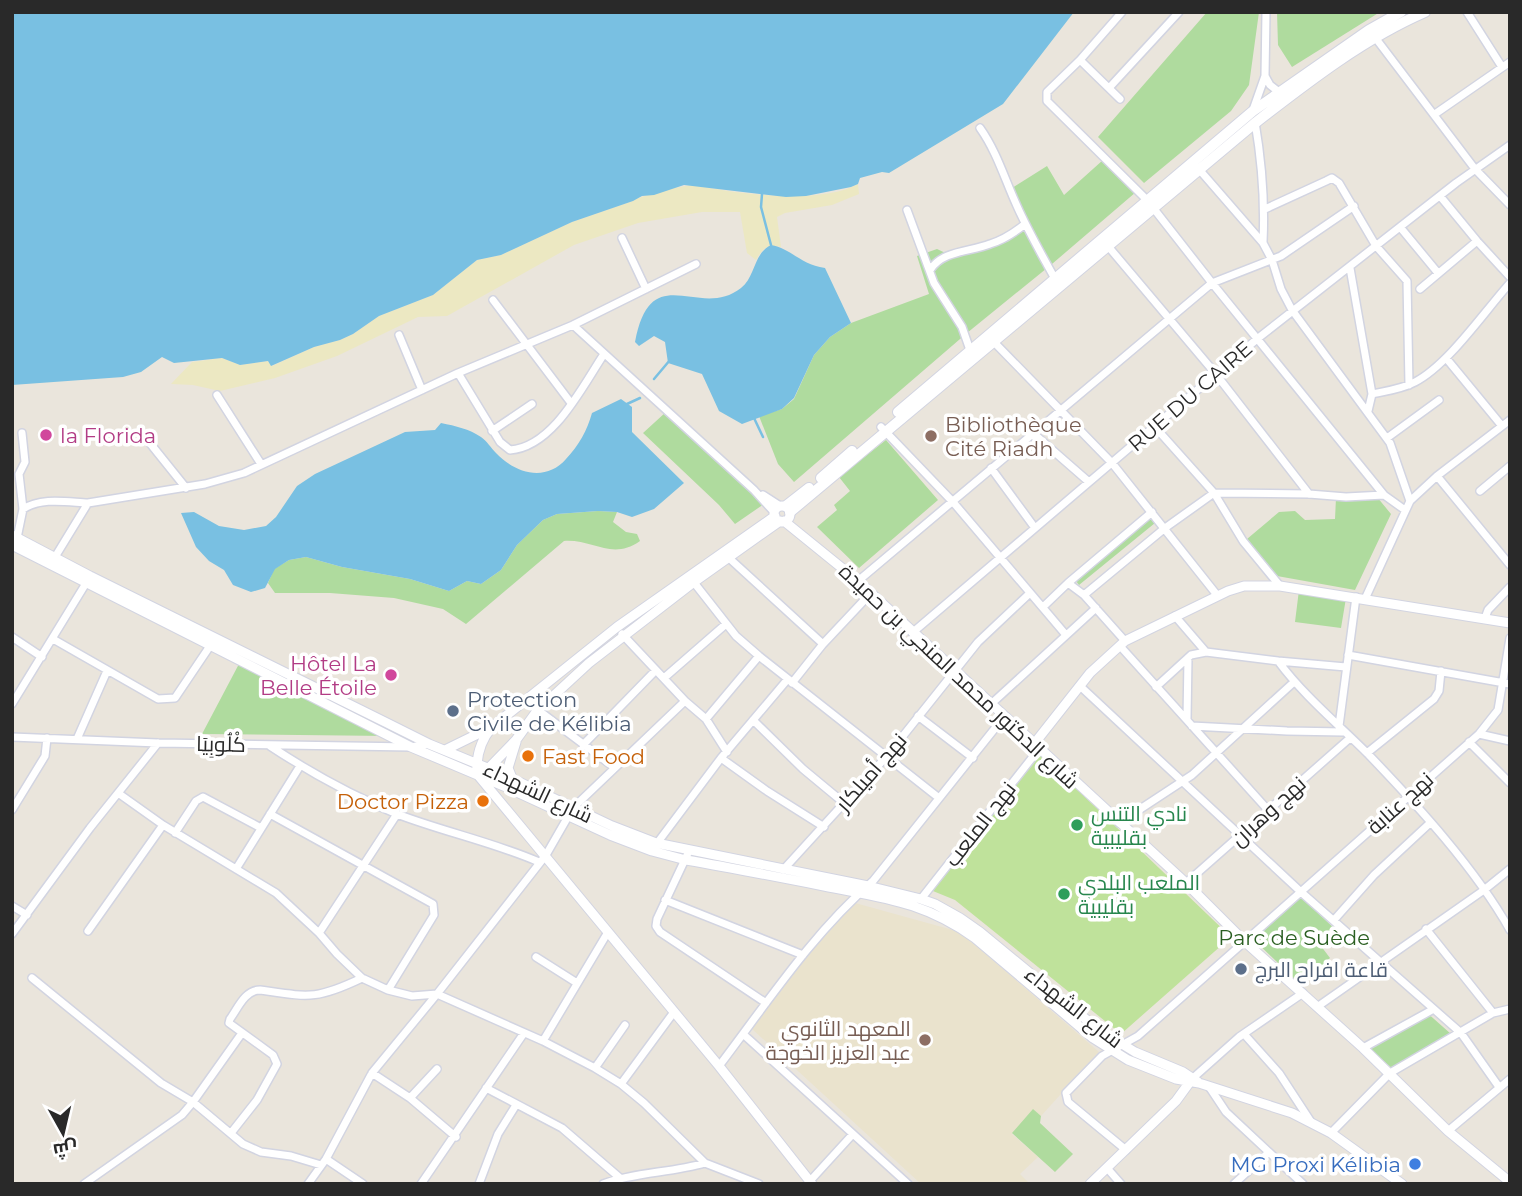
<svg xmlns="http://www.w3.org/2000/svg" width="1522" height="1196" viewBox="0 0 1522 1196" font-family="Montserrat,Cairo,sans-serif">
<rect width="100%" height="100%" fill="#eae5dc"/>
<!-- education -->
<path fill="#eae3cd" d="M848 901 960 932 1099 1052 1041 1116 1034 1110 1012 1134 1038 1157 1020 1174 1030 1184H921L751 1028Z"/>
<!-- green -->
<path fill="#afdb9e" d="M1207 12H1259L1249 85 1231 111 1144 183 1098 137Z
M1277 12H1380L1292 67 1278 45Z
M1103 160 1136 192 1052 264 967 333 794 482 778 464 759 416 782 409 794 399 814 355 830 337 851 323 929 294 917 256 937 249 954 257 988 249 1009 241 1026 223 1012 188 1047 166 1064 195Z
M666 412 764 504 735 524 719 505 643 433Z
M886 440 938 500 859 568 817 527 837 510 834 505 850 491 839 477Z
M1377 497 1391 514 1355 590 1277 576 1247 539 1279 512 1295 511 1305 520 1335 519 1336 498Z
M598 511 617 512 613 522 626 532 637 534 640 541C612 561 593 539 564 541L466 624 443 609 394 598 330 593H275L268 583 274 569 289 560 306 557 342 567 410 579 449 591 467 581 481 584 501 570 517 545 543 520 557 514Z
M1146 513 1155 523 1079 585 1073 577Z
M1299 590 1346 598 1341 628 1295 622Z
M240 662 389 736 202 734Z
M1298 894 1338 932 1321 946 1330 958 1301 985 1251 937Z
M1425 1011 1451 1034 1394 1070 1367 1046Z
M1033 1109 1041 1116 1040 1123 1073 1154 1055 1172 1012 1133Z"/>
<!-- sand -->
<path fill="#ece8c2" d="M858 184 859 194 832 205 785 213 777 217 781 247C767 244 763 248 756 260L747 253 740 212H702L638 223 574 245 447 316 418 317 337 356 275 378 220 391 193 385 171 384 192 362 222 358 240 365 268 361 272 366 314 347 340 340 353 334 379 316 433 295 477 260 501 255 572 222 633 201C641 195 684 185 695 185 737 194 820 205 858 184Z"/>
<!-- pitch -->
<path fill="#bfe29b" d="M1038 752 1231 937 1121 1034 955 900 928 889Z"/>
<!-- water -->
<path fill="#79c0e2" d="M12 12H1074L1003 104 889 173 882 172 860 178 858 184 851 187 806 196 786 197 684 185 654 195 642 196 633 201 572 222 501 255 477 260 433 295 379 316 353 334 340 340 314 347 271 366 268 361 240 365 222 358 174 363 162 357 141 372 123 377 12 385Z
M771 245C792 249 801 265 825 268L851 323 830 337 814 355 794 398 782 409 742 424 719 411 702 374 668 363 665 342 654 336 639 346 635 342C651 257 699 321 741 288 756 276 753 254 771 245Z
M621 399 632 407V432L684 483 654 509 632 517 617 512 598 511 557 514 543 520 517 545 501 570 481 584 467 581 449 591 410 579 342 567 306 557 289 560 275 569 265 588 251 592 233 585 224 570 209 561 196 547 181 513 194 512 219 526 244 530 266 526 276 517 297 486 315 474 405 432 435 430 441 423C456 426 469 429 481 437 487 441 491 448 496 453 516 474 546 482 566 459 579 445 587 431 592 413Z"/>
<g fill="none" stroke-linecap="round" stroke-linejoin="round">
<!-- stream -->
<path stroke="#79c0e2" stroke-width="2.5" d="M762 194 761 207 771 245
M654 379 670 360
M627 404 640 398
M754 418 763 437"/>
<defs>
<path id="minor" d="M1122 12 1080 60 1047 92V101L1147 200 1212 283 1384 495
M1467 12 1502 67
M1374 36 1475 169 1510 205
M1080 60 1120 99
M1265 76 1270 85 1279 92
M1109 88 1179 12
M1253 110 1265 76 1266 12
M1435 114 1510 62
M1255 122C1262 163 1265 201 1263 242
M980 128C997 152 1005 180 1017 206 1028 231 1042 255 1055 279
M1197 167 1263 243 1272 260 1281 289 1292 310 1390 443 1410 501
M1440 196 1477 241 1510 277
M1265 209 1326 181 1332 178 1339 183 1376 246 1407 281 1409 385
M907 210 934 283 962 327 970 350
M1400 227 1438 273
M622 238 646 289
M1107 245 1215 373 1309 494
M1350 268 1372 394 1368 411
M930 270C943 250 970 252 990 244 1003 240 1014 233 1025 224
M1420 289 1477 241
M493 300 571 403
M573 325 696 264
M399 335 422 390
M991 339 1112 463 1217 595
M1446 358 1502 426
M458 373 500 442 510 450C553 447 582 387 604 354
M1372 394C1387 391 1402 389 1415 382 1448 365 1484 312 1510 283
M217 395 261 464
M881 427 953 502 1066 635
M1155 427 1214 493 1243 541 1280 586
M492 431 532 404
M141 432 186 488
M1034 434 1089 482
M1387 438 1439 400
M991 468 1035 528
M1437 476 1510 565
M1480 491 1510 466
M763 495 780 506
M23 509C41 497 67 502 88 503
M17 538 23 509 19 474 25 462 22 433
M729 558 823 644
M52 562 88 503 205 484 244 473 458 373 573 325 754 490 774 512
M692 580 736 636 759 656 939 798
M858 581 1212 283 1281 256 1354 206
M1068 583 1084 595 1125 641
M1084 595 1165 528 1214 493 1309 494 1346 497 1384 495 1405 510
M1365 599 1410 501 1437 476 1510 420
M1043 607 1068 583 1152 512
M1175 616 1206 652
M1485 618 1488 610 1510 587
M912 633 1257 339 1456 183 1510 145
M622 634 685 701 706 719 727 752
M12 637 42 657
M53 639 158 699 175 698 210 646
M1120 646 1268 810
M1348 655 1510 684
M1278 661 1346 667
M664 678 726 624
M792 683 823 644 870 594
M1080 686 1301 892 1461 1033 1499 1087
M1156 687 1191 655 1206 652 1278 661C1304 696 1338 724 1368 754 1417 805 1475 868 1510 930
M526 701 615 768
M12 704 88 580
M990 705 1096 608
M918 716 973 758
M706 719 759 656
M1187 719 1188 658
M753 720 803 769 844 803
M1192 726 1287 731 1344 732
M1339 726 1356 597
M1479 734 1510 741
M12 737 158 743 411 747 428 744
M77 739 107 671
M1469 742 1510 783
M583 745 656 670
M270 746C308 771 355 797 397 814 444 832 493 842 539 862
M1367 753 1434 699 1439 691 1441 671
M721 758 767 791 824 827
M118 793 163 825 276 893 319 933 337 954 362 978 388 990 412 996 437 994 543 1041 595 1068 621 1084 644 1103 705 1163 759 1184
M12 810 45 756 47 738
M270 814 433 904 434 915 388 990
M1119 823 1192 775 1294 682
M175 833 196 801 203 797 261 828
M655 846 721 758 787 680
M689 851 657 919 656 926 660 932 766 1003
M236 869 300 766
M783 870 887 756 978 642 1030 593
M1186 883 1350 738
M921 899 1039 749
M665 900 803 955
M12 906 27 915
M1334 920 1374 875 1430 823
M1426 929 1493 1013
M88 931 163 825
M319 933 397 814
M12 934 90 828 158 743
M536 957 577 983
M32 978 161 1083 193 1102 243 1144 261 1152 291 1156 321 1165
M1317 1007 1484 890 1510 869
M743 1034 908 1184
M1244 1034 1279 1073 1311 1122
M543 1041 608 932
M1363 1048 1432 1010
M719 1066C767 1003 812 934 873 881L1004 717
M595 1068 625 1025
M372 1073 410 1098 456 1137
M1193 1078 1239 1037 1303 993
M621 1084 674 1012
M486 1088 562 1128 620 1178
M1210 1088 1226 1112 1303 1184
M410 1098 437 1069
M1448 1131 1510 1079
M231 1133 257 1100 277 1064 273 1055 229 1023 230 1019C238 1008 245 990 260 990 309 997 316 1000 362 978
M1331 1133 1390 1073 1493 1013 1510 1009
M1126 1150 1068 1102 1066 1093 1102 1056 1138 1036 1479 734 1498 710 1510 638
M326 1159 363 1184
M1107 1168 1121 1184
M810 1181 852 1135
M84 1184 182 1115 193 1102 242 1033
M308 1184 326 1159 372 1073 437 994 546 855 573 808 685 701
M421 1184 524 1033
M479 1184 498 1134 516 1105
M603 1184C635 1172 671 1173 705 1163
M1234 1184 1268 1153"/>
<path id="tertiary" d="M774 514a8 8 0 1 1 16 0a8 8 0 1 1-16 0Z
M784 521 858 581 1186 883 1244 941 1363 1048 1448 1131 1510 1182
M12 535 90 576 385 722 429 744 502 774 612 826 656 843 868 886 921 899 935 904 960 918 980 932 1099 1030 1135 1052 1183 1072 1198 1082
M12 545 411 747 506 787 610 835 652 851 686 860C732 868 778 877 824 886 883 898 923 901 975 938L1093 1038 1128 1060 1176 1079 1199 1083 1292 1113 1331 1133 1402 1184
M492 727C480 741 476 756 477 774L719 1066 812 1184
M1034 744 1090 673 1125 641 1228 591 1244 586H1280L1510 623
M445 750 492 727 617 627 775 516
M485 772 516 740 537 711 589 663 694 582 780 521
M512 778 508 768 516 742
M1090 1184 1176 1101 1192 1079"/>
<path id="secondary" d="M898 412 1253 111 1369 30 1401 12
M821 478 852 451
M786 506 809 488
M790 512 1255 123C1308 82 1363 39 1425 12"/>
</defs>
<!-- minor casing -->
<use href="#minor" stroke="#d2d4e1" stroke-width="10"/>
<!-- tertiary casing -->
<use href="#tertiary" stroke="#d2d4e1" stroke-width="11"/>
<!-- secondary casing -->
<use href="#secondary" stroke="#d2d4e1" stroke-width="12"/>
<!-- minor -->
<use href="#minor" stroke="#fff" stroke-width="7"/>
<!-- tertiary -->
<use href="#tertiary" stroke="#fff" stroke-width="9"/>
<!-- secondary -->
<use href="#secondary" stroke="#fff" stroke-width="10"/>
</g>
<!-- markers -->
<g fill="#d1479c" stroke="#fff" stroke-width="2.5">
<circle cx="46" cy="435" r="7"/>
<circle cx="391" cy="675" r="7"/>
</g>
<g fill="#8d6e63" stroke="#fff" stroke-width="2.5">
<circle cx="931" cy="436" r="7"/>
<circle cx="925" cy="1040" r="7"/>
</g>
<g fill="#5c6f8a" stroke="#fff" stroke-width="2.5">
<circle cx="453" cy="711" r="7"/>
<circle cx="1241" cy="969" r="7"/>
</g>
<g fill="#e8710a" stroke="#fff" stroke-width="2.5">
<circle cx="528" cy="756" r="7"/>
<circle cx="483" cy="801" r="7"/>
</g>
<g fill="#2e9e5b" stroke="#fff" stroke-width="2.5">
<circle cx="1077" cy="825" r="7"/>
<circle cx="1064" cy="894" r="7"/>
</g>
<circle fill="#3f7fe0" stroke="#fff" stroke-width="2.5" cx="1415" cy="1164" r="7"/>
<g text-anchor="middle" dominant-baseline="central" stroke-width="7" stroke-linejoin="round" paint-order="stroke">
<!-- street labels -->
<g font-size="21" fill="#292929" stroke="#fff">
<text transform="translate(1190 396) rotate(-41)">RUE DU CAIRE</text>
<text transform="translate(959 676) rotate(43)">شارع الدكتور محمد المنجي بن حميدة</text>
<text transform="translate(221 744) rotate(1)">كْلُوبِيَا</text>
<text transform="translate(871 772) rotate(-49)">نهج أميلكار</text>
<text transform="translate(538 792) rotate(25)">شارع الشهداء</text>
<text transform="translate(1400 803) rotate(-42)">نهج عنابة</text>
<text transform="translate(1268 811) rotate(-42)">نهج وهران</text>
<text transform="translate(980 824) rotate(-52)">نهج الملعب</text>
<text transform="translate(1074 1007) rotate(38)">شارع الشهداء</text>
</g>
<!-- education labels -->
<g font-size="21" fill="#785e54" stroke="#fff" text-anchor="start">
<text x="945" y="424">Bibliothèque<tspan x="945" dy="24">Cité Riadh</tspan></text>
<text x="911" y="1028" text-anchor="end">المعهد الثانوي<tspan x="911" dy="24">عبد العزيز الخوجة</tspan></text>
</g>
<!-- hotel labels -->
<g font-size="21" fill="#b23c85" stroke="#fff" text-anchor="start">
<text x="60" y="435">la Florida</text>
<text x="377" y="663" text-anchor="end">Hôtel La<tspan x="377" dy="24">Belle Étoile</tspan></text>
</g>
<!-- service labels -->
<g font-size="21" fill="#4e5e75" stroke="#fff" text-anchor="start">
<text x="467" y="699">Protection<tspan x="467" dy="24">Civile de Kélibia</tspan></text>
<text x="1255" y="969">قاعة افراح البرج</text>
</g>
<!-- food labels -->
<g font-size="21" fill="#c56008" stroke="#fff" text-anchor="start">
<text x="542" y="756">Fast Food</text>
<text x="469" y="801" text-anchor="end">Doctor Pizza</text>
</g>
<!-- leisure labels -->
<g font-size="21" fill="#27864d" stroke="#fff" text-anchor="start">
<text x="1091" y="813">نادي التنس<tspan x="1091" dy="24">بقليبية</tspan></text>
<text x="1078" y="882">الملعب البلدي<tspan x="1078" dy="24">بقليبية</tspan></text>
</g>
<!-- park labels -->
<g font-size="21" fill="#2a5f21" stroke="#fff">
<text x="1294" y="937">Parc de Suède</text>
</g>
<!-- shop labels -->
<g font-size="21" fill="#366cbe" stroke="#fff" text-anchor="end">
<text x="1401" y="1164">MG Proxi Kélibia</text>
</g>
</g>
<!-- border -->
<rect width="1522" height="1196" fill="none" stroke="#292929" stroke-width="28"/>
<!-- north arrow -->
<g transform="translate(63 1133) rotate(172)" stroke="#ffffff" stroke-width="5" paint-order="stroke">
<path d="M0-5L12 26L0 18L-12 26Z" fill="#292929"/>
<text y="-10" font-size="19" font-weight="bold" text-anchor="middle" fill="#292929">ش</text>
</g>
</svg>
